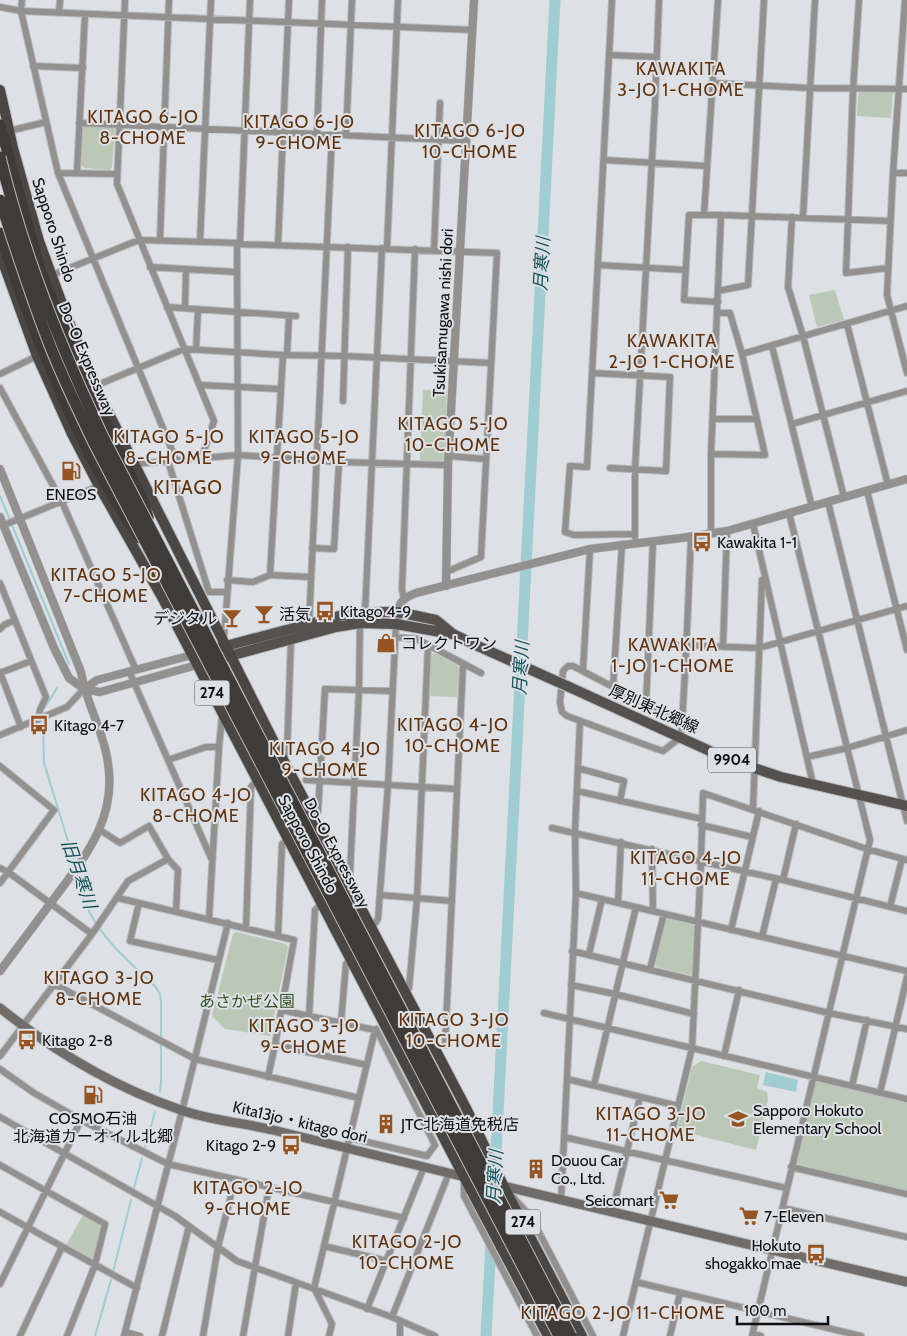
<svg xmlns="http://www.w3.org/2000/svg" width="907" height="1336" viewBox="0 0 907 1336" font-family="Cabin,'Noto Sans JP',sans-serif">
<rect width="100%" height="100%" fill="#dde0e4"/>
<!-- green -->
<path fill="#bbc8b5" d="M862 92H893L891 118 857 116 858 94Z
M84 125 115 126 112 167 110 170 85 168 81 165 82 127Z
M835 290 844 320 817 327 809 295Z
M423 390 447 391 444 461 420 460Z
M434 653 457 665 459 668 457 697 430 696 431 655Z
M668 918 693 925 695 927 692 973 690 975 657 967 655 965 666 920Z
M236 932 286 944 288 947 270 1036 225 1029 212 1016 233 934Z
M701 1061 760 1075 757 1088 767 1092 768 1100 756 1150 677 1130 692 1067Z
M815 1081 907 1102V1191L795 1164Z
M83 1215 100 1225 101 1228 93 1258H90L66 1245Z"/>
<!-- water -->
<path fill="#9fcdd1" d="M766 1072 798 1080 796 1092 763 1085Z"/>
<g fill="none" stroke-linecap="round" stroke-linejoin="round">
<!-- stream -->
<path stroke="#9fcdd1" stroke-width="2" d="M0 496 10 520
M12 525 69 664
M46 706 57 688
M43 724 44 763 75 864
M77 871C80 884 82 898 88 909 103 940 130 963 155 986L160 994 161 1001V1082L160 1092
M145 1147 155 1112
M134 1188 142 1158
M113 1272 131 1200
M95 1336 111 1280"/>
<!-- river -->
<path stroke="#9fcdd1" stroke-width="11" d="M495 1172 555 0
M486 1336 492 1225"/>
<defs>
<path id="minor" d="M22 0 21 11 58 173 176 460
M125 0 117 184 214 421 202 457
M612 0 587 467 570 466 565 532 574 535 635 534
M859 0 853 90 846 273 888 268
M905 0 893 173 887 295 907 373
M0 7 21 11 473 30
M59 13 60 0
M609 55 657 57
M33 66 83 68
M712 83 809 88 907 89
M79 123 467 141
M9 131 46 122
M317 134 322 0
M346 135 352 0
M604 160 707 166
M58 173 117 174
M77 173 85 14
M893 173H907
M704 215 718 0
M792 217 788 287 803 336 844 497
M803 218 815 0
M160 240 169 0
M200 242 211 0
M278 245 289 0
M387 248 398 0
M434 250 440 103
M598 265 686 270
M150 267 236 272
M52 275 139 240 240 243 250 0
M718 291 748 285 764 0
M718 302 684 300 689 215H721L890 221
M167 307 296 316
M185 308 186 269
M847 324 888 485
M772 346 812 507
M196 349 198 309
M742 354 907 306
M287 355 289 316
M592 373 670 377 666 471 610 468
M0 374 37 356
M200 385 280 389
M95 386 184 349 283 355 344 356 491 363
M0 388 62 502 136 670
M343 401 348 247
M713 419H756
M792 424 907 391
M711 454 765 455 742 354 730 313H717
M449 456 485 459
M168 461 209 592H226
M134 464 238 455 339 462 448 465
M867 491 907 650
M828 502 907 821
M753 524 813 784
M4 525 99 486
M711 534V454L721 215
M635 537V470L655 104 659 0
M312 548 334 549 339 462
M270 575 283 355
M227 580 253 582 270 575 310 577
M0 583 46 697 40 710 38 720
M404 598 402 590 415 249
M365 613 382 248
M309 624 332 135
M0 629 4 625 15 620
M224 637 238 455 237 244 497 253 481 557 446 572
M395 637 417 639 481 673
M649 644 759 648 907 606
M723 647 727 531
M583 670 590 549
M129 671 211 858
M0 672 21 727
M0 673 31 661
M613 687 622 544
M646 705 653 541
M682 723 573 666H568L563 671 560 702 562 712 567 716 654 748 663 751 681 737C686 671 688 604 691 537
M0 735 67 707 84 689
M807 757 847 748 907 730
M281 758 287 753 291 639
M168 760 206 747H219
M0 766 54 810 0 883
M578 768 624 781 620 801
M306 780 456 789
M577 791 702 819
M753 809 762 580
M313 818 318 812 325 689 392 691
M701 825 752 837
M552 828 783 880 907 911
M100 830 120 843 149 826 168 859 178 870 176 912
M652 849 653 911
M0 868 8 872 92 934
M345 878 350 874 359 690 360 623
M783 880 796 824
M576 893 907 971
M380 895 452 901
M118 898 294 940 275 1045
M139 903 130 941 218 960
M618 903 621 842
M890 907 902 859
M209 919 219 747 222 716
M246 928 251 787 257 780
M371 929 378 919 388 785 396 624
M731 930 759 811
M278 936 282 844 288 839
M762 937 776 879
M572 951 829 1013 907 1029
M589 954 602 899
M650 969 664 914
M54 984 195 1059 359 1098
M571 985 615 994 694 1014
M405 993 409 988 417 899 428 646
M281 1010 375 1030 315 1284V1290L332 1324 329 1336
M544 1013 907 1099
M309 1016 315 910 322 903
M341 1022 346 964 351 958
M445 1045 463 664
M0 1056 92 934 128 881 168 859
M724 1056 739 990
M0 1069 34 1093 81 1120 168 1164 404 1218
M268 1077 275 1045 367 1065
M567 1079 678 1106
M594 1085 636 907
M852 1086 867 1020
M880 1093 907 977
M0 1117 175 1216 237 1261 392 1317 435 1336
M564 1137 786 1188
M350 1138 427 1156 435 1145 376 1029
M0 1165 105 1224 95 1265 67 1336
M791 1167 907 1194
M464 1180V1196L537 1336
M513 1197 531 1217 593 1336
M561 1201 576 893 575 832 580 721
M783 1208 907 1237
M0 1212 137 1288
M612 1213 640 1097
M324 1246 387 1261
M636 1282 861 1336
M0 1284 81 1120
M367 1309 424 1167
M392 1317 449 1173
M125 1332 140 1336
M753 1334 761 1336
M20 1336 62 1247
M124 1336 182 1111 228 923
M162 1336 189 1226
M203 1336 218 1247 235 1179
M243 1336 269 1187
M288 1336 296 1283
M400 1336V1321
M623 1336 692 1048 701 861 703 793 867 849 907 860
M670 1336 680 1293
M752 1336 870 840 789 513"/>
<path id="tertiary" d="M0 469 81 672C86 704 104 731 108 763 117 820 84 858 53 900 35 924 18 947 0 971
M0 517 54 648 69 678 84 689 100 692 197 665
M446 586 448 465 474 0
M396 624C399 605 398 600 416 593L590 549 681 538 727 531 907 479
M84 689 97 680 192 655"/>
<path id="secondary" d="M0 1008C55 1052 113 1087 181 1110 208 1120 244 1123 273 1130 339 1146 404 1162 469 1178
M499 1185 907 1282"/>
<path id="primary" d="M207 651 343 615 384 612H398L436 620 453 634 480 647
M222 658 336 627 360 623 396 624 452 634
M567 686 712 752 754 768 781 777 907 806"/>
<path id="trunk" d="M0 90 13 148 39 241 68 320 95 386 278 750 466 1108 504 1187 582 1336
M0 254 37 356 72 434 99 486 162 597 464 1177 548 1336"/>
<path id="motorway" d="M0 125 41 273 77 361 143 502 148 517
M0 233C14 278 31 322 49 365 74 425 102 485 140 538"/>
</defs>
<!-- minor casing -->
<use href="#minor" stroke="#b8bbbe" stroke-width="8"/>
<!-- tertiary casing -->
<use href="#tertiary" stroke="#b8bbbe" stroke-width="9"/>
<!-- secondary casing -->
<use href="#secondary" stroke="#b8bbbe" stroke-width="11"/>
<!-- primary casing -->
<use href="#primary" stroke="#b8bbbe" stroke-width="12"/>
<!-- trunk casing -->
<use href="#trunk" stroke="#b8bbbe" stroke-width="12"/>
<!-- motorway casing -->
<use href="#motorway" stroke="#b8bbbe" stroke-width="13"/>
<!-- minor -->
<use href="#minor" stroke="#939190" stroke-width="6"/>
<!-- tertiary -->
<use href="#tertiary" stroke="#939190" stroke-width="8"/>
<!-- secondary -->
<use href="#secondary" stroke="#6f6c6a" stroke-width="9"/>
<!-- primary -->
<use href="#primary" stroke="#55514f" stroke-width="10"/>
<!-- trunk -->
<use href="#trunk" stroke="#4a4644" stroke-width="10"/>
<!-- motorway -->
<use href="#motorway" stroke="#3f3b39" stroke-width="11"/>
<defs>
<path id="primary-bridge" d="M480 647 567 686"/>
<path id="motorway-bridge" d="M0 157C24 256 60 345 103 437L571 1336
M0 200C16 250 32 300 51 348 64 381 79 411 94 443L559 1336"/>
</defs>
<!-- primary-bridge casing -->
<use href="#primary-bridge" stroke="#b8bbbe" stroke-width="12" stroke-linecap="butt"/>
<!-- motorway-bridge casing -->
<use href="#motorway-bridge" stroke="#b8bbbe" stroke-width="13" stroke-linecap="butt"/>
<!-- primary-bridge -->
<use href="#primary-bridge" stroke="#55514f" stroke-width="10"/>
<!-- motorway-bridge -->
<use href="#motorway-bridge" stroke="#3f3b39" stroke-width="11"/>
</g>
<!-- icons -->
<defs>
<symbol id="fuel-bare" viewBox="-9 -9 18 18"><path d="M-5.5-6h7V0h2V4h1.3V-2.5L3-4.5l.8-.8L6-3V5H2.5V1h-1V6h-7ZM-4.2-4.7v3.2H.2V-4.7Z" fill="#965422" stroke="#dde0e4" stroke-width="2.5" paint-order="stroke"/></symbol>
<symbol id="bus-bare" viewBox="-9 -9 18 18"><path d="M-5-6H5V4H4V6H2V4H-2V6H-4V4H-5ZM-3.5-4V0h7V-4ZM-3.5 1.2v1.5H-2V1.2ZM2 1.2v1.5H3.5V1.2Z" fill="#965422" stroke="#dde0e4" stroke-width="2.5" paint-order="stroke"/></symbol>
<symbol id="bar-bare" viewBox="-9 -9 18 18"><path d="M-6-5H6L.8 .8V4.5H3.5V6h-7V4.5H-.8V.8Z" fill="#965422" stroke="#dde0e4" stroke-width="2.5" paint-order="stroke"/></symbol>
<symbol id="shop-bare" viewBox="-9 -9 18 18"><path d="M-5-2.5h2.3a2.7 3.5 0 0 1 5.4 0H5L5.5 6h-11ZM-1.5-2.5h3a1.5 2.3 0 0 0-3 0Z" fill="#965422" stroke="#dde0e4" stroke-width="2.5" paint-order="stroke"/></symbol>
<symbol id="school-bare" viewBox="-9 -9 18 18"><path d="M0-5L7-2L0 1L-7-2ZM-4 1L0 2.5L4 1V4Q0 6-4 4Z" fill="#965422" stroke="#dde0e4" stroke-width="2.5" paint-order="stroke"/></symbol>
<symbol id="building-bare" viewBox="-9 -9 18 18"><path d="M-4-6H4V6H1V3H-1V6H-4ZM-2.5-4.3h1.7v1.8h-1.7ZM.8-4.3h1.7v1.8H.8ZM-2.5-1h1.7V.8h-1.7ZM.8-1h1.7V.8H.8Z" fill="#965422" stroke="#dde0e4" stroke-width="2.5" paint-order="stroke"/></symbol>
<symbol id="supermarket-bare" viewBox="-9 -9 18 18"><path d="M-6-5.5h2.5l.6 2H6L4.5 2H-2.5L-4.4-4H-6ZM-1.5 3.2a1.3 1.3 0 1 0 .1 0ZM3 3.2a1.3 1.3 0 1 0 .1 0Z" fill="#965422" stroke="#dde0e4" stroke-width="2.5" paint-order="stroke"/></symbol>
</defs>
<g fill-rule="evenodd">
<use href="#fuel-bare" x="57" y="457" width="28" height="28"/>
<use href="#bus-bare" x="688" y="528" width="28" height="28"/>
<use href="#bus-bare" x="311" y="597" width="28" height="28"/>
<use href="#bar-bare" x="250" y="600" width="28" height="28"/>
<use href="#bar-bare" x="218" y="604" width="28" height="28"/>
<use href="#shop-bare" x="372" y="629" width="28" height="28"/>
<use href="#bus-bare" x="25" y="711" width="28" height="28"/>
<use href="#bus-bare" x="13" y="1026" width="28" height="28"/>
<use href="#fuel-bare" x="79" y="1081" width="28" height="28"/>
<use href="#school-bare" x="724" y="1105" width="28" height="28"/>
<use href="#building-bare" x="372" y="1110" width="28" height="28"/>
<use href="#bus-bare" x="277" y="1131" width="28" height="28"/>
<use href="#building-bare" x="522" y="1155" width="28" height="28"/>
<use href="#supermarket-bare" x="655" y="1186" width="28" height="28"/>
<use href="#supermarket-bare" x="735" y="1202" width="28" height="28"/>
<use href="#bus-bare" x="802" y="1240" width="28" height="28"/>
</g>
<g text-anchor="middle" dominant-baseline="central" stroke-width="4" stroke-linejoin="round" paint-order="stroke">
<!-- shield labels -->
<g fill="#dde0e4" stroke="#4c4e50" stroke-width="1">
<rect x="194.5" y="680.5" width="35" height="25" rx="4"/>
<rect x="708" y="747.5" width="48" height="25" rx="4"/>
<rect x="505.5" y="1209.5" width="35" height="25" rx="4"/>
</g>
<g font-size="15" font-weight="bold" fill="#0e1011">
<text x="212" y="693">274</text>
<text x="732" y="760">9904</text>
<text x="523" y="1222">274</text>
</g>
<!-- street labels -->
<g font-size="16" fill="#0e1011" stroke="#dde0e4">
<text transform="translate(54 230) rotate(72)">Sapporo Shindo</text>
<text transform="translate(443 313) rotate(-87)">Tsukisamugawa nishi dori</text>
<text transform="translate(87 359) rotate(67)">Do-O Expressway</text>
<text transform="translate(654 709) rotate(24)">厚別東北郷線</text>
<text transform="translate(308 844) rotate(62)">Sapporo Shindo</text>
<text transform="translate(337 853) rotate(62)">Do-O Expressway</text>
<text transform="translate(300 1122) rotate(13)">Kita13jo・kitago dori</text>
</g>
<!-- poi labels -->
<g font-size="16" fill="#0e1011" stroke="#dde0e4" text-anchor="start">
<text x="71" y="494" text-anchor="middle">ENEOS</text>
<text x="717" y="542">Kawakita 1-1</text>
<text x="340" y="611">Kitago 4-9</text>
<text x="279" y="614">活気</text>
<text x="217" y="618" text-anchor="end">デジタル</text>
<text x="401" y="643">コレクトワン</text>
<text x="54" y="725">Kitago 4-7</text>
<text x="42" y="1040">Kitago 2-8</text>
<text x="753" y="1110">Sapporo Hokuto<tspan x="753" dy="18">Elementary School</tspan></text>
<text x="93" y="1118" text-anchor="middle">COSMO石油<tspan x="93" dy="18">北海道カーオイル北郷</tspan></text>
<text x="401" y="1124">JTC北海道免税店</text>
<text x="276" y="1145" text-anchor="end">Kitago 2-9</text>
<text x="551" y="1160">Douou Car<tspan x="551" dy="18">Co., Ltd.</tspan></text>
<text x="654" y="1200" text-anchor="end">Seicomart</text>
<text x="764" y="1216">7-Eleven</text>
<text x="801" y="1245" text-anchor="end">Hokuto<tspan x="801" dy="18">shogakko mae</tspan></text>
</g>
<!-- park labels -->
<g font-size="16" fill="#365224" stroke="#dde0e4">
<text x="247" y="1001">あさかぜ公園</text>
</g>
<!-- neighbourhood labels -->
<g font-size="18" letter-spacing="1" fill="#5f320f" stroke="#dde0e4">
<text x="681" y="69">KAWAKITA<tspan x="681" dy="21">3-JO 1-CHOME</tspan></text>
<text x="143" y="117">KITAGO 6-JO<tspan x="143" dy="21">8-CHOME</tspan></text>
<text x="299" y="122">KITAGO 6-JO<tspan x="299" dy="21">9-CHOME</tspan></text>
<text x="470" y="131">KITAGO 6-JO<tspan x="470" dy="21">10-CHOME</tspan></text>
<text x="672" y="341">KAWAKITA<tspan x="672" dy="21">2-JO 1-CHOME</tspan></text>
<text x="453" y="424">KITAGO 5-JO<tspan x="453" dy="21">10-CHOME</tspan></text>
<text x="169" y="437">KITAGO 5-JO<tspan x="169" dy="21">8-CHOME</tspan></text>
<text x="304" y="437">KITAGO 5-JO<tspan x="304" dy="21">9-CHOME</tspan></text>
<text x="106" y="575">KITAGO 5-JO<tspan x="106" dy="21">7-CHOME</tspan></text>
<text x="673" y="645">KAWAKITA<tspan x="673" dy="21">1-JO 1-CHOME</tspan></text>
<text x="453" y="725">KITAGO 4-JO<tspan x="453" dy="21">10-CHOME</tspan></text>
<text x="325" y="749">KITAGO 4-JO<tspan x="325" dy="21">9-CHOME</tspan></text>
<text x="196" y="795">KITAGO 4-JO<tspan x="196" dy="21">8-CHOME</tspan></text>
<text x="686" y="858">KITAGO 4-JO<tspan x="686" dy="21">11-CHOME</tspan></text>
<text x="99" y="978">KITAGO 3-JO<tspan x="99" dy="21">8-CHOME</tspan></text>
<text x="454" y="1020">KITAGO 3-JO<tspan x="454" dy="21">10-CHOME</tspan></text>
<text x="304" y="1026">KITAGO 3-JO<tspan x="304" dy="21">9-CHOME</tspan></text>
<text x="651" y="1114">KITAGO 3-JO<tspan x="651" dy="21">11-CHOME</tspan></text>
<text x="248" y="1188">KITAGO 2-JO<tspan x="248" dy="21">9-CHOME</tspan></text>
<text x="407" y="1242">KITAGO 2-JO<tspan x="407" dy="21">10-CHOME</tspan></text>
<text x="623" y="1313">KITAGO 2-JO 11-CHOME</text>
</g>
<!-- water labels -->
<g font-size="18" font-style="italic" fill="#15555b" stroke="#dde0e4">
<text transform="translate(542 264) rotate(-87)">月寒川</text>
<text transform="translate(521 668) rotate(-87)">月寒川</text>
<text transform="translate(79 874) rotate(71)">旧月寒川</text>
<text transform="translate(495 1177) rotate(-87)">月寒川</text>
</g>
<!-- quarter labels -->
<g font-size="19" letter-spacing="1" fill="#5f320f" stroke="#dde0e4">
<text x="188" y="487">KITAGO</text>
</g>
</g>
<!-- scale -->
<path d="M737 1316v8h91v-8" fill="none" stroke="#0e1011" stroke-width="2.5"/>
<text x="744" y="1316" font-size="15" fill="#0e1011" stroke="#dde0e4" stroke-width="4" paint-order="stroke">100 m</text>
</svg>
